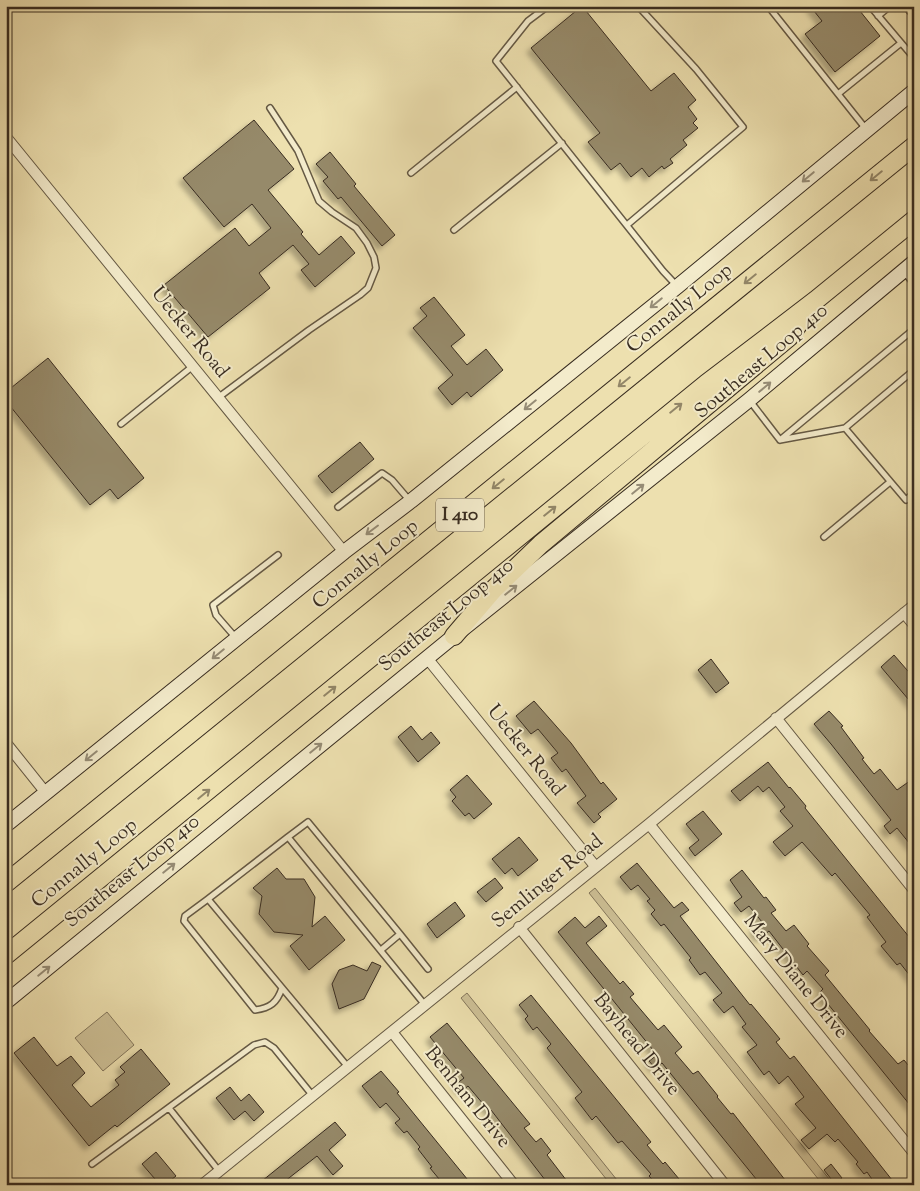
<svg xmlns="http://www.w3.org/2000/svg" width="920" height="1191" viewBox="0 0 920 1191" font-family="'Sorts Mill Goudy',serif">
<defs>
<filter id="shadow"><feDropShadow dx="-4.5" dy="4.5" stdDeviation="2.5" flood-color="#0004"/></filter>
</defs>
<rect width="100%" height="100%" fill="#ede0af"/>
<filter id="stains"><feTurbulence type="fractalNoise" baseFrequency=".004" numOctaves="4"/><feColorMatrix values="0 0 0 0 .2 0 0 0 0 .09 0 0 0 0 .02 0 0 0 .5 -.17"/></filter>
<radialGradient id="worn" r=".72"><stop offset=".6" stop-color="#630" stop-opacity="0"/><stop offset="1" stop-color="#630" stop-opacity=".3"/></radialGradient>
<!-- green -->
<path fill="#cec197" stroke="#83765c" d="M595 888 834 1185H823L589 893Z
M467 993 621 1185H611L461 998Z
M107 1012 134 1045 103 1071 75 1038Z"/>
<!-- building -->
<path fill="#968a6a" stroke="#382c20" filter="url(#shadow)" d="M582 6 651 91 674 73 696 100 688 107 697 119 693 123 698 128 683 140 687 145 670 159 673 163 664 169 662 166 649 177 642 168 631 177 620 163 611 170 588 142 600 133 531 48Z
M810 6H856L880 36 835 72 805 34 822 21Z
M254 120 294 169 268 190 303 232 301 234 319 255 341 236 355 253 315 287 301 270 309 264 293 245 259 273 270 288 208 337 164 285 235 228 249 246 271 228 252 204 224 227 183 178Z
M330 152 356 184 354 186 395 235 382 246 341 197 338 199 323 181 328 177 316 164Z
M434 297 465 335 451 346 467 365 486 349 503 370 471 397 467 392 452 405 438 388 453 375 413 328 427 316 420 308Z
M48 358 144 478 118 499 110 489 90 505 6 401V392Z
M360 442 374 459 332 493 318 476Z
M894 655 914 678V706L881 667Z
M711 659 729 683 716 693 698 670Z
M534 701 571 743 601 784 603 782 617 799 598 814 601 817 594 823 577 803 586 796 566 769 562 772 551 758 558 753 538 729 531 734 516 716Z
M829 711 843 726 841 727 864 758 862 759 874 774 880 769 897 790 914 778V849L897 828 890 834 884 826 891 820 831 744 814 724Z
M411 726 422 740 431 732 440 743 418 762 398 737Z
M768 762 789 788 790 787 806 806 805 808 914 943V981L900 963 897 965 881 946 886 942 867 917 870 915 835 873 832 876 802 842 785 856 773 842 793 826 780 811 785 807 769 787 763 792 758 786 740 801 731 791Z
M467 775 492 804 474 819 469 813 465 816 452 801 456 797 450 790Z
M703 811 722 834 695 856 689 848 699 840 686 824Z
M519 837 538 860 518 876 512 868 505 874 492 859Z
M637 863 674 908 682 902 689 910 680 916 750 1005 751 1004 780 1039 776 1042 790 1059 794 1056 896 1185H876L867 1172 864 1174 856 1164 858 1162 838 1139 835 1142 827 1134 809 1149 801 1140 816 1128 795 1104 804 1097 788 1076 779 1084 769 1071 764 1075 747 1052 757 1045 742 1027 746 1024 733 1006 724 1013 713 1000 722 993 705 972 700 975 689 960 691 958 664 924 661 926 651 914 655 910 647 901 650 899 638 885 631 890 620 877Z
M277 868 286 879H304L315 897 312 927 325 916 345 940 309 970 290 946 303 935 274 932 259 914 262 896 253 888Z
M742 870 764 898 766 897 776 910 771 913 786 931 794 925 809 944 807 946 829 971 825 975 870 1030 869 1031 898 1064 904 1060 913 1071 910 1074 914 1079V1110L819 993 823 989 807 971 803 975 769 931 760 938 753 929 762 922 749 906 741 912 734 903 742 897 730 880Z
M495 878 503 888 486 902 477 892Z
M455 902 465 916 437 938 427 924Z
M599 916 607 926 586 943 620 984 623 981 634 994 630 997 658 1030 664 1025 682 1047 675 1053 693 1074 698 1071 718 1096 717 1097 731 1114 733 1113 789 1185H761L662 1063 655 1068 649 1061 657 1055 558 932 575 917 585 928Z
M372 962 381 966 364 999 339 1009 332 984 339 970 353 965 367 971Z
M531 995 651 1142 647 1145 663 1164 665 1162 684 1185H657L649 1176 651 1174 622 1141 618 1143 596 1116 592 1120 575 1098 582 1092 547 1048 551 1044 537 1027 533 1030 525 1019 528 1016 519 1005Z
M447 1023 530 1124 524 1128 536 1142 541 1138 551 1151 547 1155 570 1185H549L491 1110 489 1111 468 1086 462 1091 456 1084 464 1078 430 1037Z
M34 1037 57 1066 71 1056 85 1073 72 1085 91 1107 119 1085 115 1080 125 1072 120 1067 141 1049 170 1084 117 1127 115 1125 89 1146 14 1053Z
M381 1071 399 1092 397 1093 472 1185H444L430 1168 432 1167 418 1149 420 1147 407 1131 404 1133 395 1123 400 1119 386 1103 380 1108 362 1086Z
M230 1087 241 1101 249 1094 264 1112 254 1121 245 1111 234 1120 216 1098Z
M335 1122 346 1135 329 1150 343 1166 333 1175 317 1156 280 1185H257Z
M156 1152 176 1176 165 1185H147L155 1179 142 1164Z
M831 1164 842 1178 835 1184 824 1170Z"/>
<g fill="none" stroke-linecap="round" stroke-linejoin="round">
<defs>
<path id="service" d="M548 6 528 21 496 61 663 271 677 286
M768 6 866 129
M870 6 914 58
M905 6 914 16
M878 16 890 6
M838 94 901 43
M411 173 517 87
M627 225 743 127 696 69 638 6
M454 230 562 143
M905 273 914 284
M914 370 845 428 906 500 914 493
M219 397 309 330 360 295 368 288 376 268 374 257 367 243 356 228 332 212 319 201 298 151 270 108
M750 401 780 440
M121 424 193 366
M780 440 914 329
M780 440 845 428
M338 507 382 473 392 480 410 501
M824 537 890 482
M236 638 216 615 213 605 278 555
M288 837 308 822 400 934 381 950
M208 899 185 916 184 921 255 1010C270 1008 277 1003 282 988
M400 934 428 969
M348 1067 208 899 288 837 425 1005
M169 1108 219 1171
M92 1164 254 1045 265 1042 274 1048 313 1096"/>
<path id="minor" d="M6 137 344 552
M904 613 914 625
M427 658 595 866
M776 718 914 890
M6 743 46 793
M649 824 914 1153
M519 927 725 1185
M392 1032 514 1185
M202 1185 649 824 914 605"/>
<path id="secondary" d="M6 825 344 552 411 501 678 286 914 91
M6 1002 454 636 749 400 914 262"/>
<path id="motorway" d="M454 636 494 589 541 544 789 337 805 315
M6 883 914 146
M6 955 706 384 816 300 914 220"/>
</defs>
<!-- service casing -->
<use href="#service" stroke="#655944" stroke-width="8"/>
<!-- minor casing -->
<use href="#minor" stroke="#655944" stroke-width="12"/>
<!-- secondary casing -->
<use href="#secondary" stroke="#382c20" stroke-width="16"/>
<!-- motorway casing -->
<use href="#motorway" stroke="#382c20" stroke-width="20"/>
<!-- service -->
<use href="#service" stroke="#f3ebcb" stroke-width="5"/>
<!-- minor -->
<use href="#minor" stroke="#f3ebcb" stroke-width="10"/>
<!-- secondary -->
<use href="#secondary" stroke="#f3ebcb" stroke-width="14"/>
<!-- motorway -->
<use href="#motorway" stroke="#ede0af" stroke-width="18"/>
</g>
<!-- one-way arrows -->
<defs><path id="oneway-shaft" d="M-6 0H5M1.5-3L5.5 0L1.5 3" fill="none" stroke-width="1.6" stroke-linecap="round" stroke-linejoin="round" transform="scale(1.25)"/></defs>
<g stroke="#928668">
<use href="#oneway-shaft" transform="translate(876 176) rotate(141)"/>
<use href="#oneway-shaft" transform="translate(750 279) rotate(141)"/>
<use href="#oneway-shaft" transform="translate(624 382) rotate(141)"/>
<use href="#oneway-shaft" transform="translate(676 408) rotate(-39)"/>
<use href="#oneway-shaft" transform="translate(498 484) rotate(141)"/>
<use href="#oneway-shaft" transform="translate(550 511) rotate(-39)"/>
<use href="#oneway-shaft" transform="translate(330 691) rotate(-39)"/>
<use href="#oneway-shaft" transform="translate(204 794) rotate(-39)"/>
</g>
<g stroke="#968c76">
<use href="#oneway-shaft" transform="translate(808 177) rotate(140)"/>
<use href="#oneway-shaft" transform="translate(656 303) rotate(141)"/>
<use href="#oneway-shaft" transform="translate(765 387) rotate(-40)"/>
<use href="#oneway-shaft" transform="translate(530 405) rotate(141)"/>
<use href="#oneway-shaft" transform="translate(638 489) rotate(-39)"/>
<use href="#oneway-shaft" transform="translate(372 530) rotate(143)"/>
<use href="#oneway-shaft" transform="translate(511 590) rotate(-39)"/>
<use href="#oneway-shaft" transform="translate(218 654) rotate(141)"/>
<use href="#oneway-shaft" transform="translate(316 748) rotate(-39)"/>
<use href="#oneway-shaft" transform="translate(91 756) rotate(141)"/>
<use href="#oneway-shaft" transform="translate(169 868) rotate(-39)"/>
<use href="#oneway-shaft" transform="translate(44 971) rotate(-39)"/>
</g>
<g text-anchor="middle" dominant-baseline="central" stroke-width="4" stroke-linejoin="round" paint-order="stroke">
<!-- shield labels -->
<rect fill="#f3ebcb" stroke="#706553" stroke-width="1" x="436" y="498.5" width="48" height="33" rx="4"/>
<g font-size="19" font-weight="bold" fill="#382c20">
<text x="460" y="515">I 410</text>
</g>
<!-- street labels -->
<g font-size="20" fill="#382c20" stroke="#f3ebcb">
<text transform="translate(680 309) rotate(-39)">Connally Loop</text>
<text transform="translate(189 333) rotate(51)">Uecker Road</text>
<text transform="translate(762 362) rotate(-40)">Southeast Loop 410</text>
<text transform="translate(366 565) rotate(-39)">Connally Loop</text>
<text transform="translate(447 616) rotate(-39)">Southeast Loop 410</text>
<text transform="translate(525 751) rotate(51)">Uecker Road</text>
<text transform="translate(85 864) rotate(-39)">Connally Loop</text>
<text transform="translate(133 872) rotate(-39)">Southeast Loop 410</text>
<text transform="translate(548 882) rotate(-39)">Semlinger Road</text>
<text transform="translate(795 977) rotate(51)">Mary Diane Drive</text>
<text transform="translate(636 1045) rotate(51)">Bayhead Drive</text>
<text transform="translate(467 1098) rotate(51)">Benham Drive</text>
</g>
</g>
<!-- margin -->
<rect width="920" height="1191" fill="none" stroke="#ede0af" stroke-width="25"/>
<rect x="8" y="8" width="905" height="1176" fill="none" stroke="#382c20" stroke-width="2.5"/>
<rect x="12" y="12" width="895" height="1166" fill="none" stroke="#382c20"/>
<rect width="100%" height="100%" filter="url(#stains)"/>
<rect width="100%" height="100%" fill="url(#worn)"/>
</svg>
